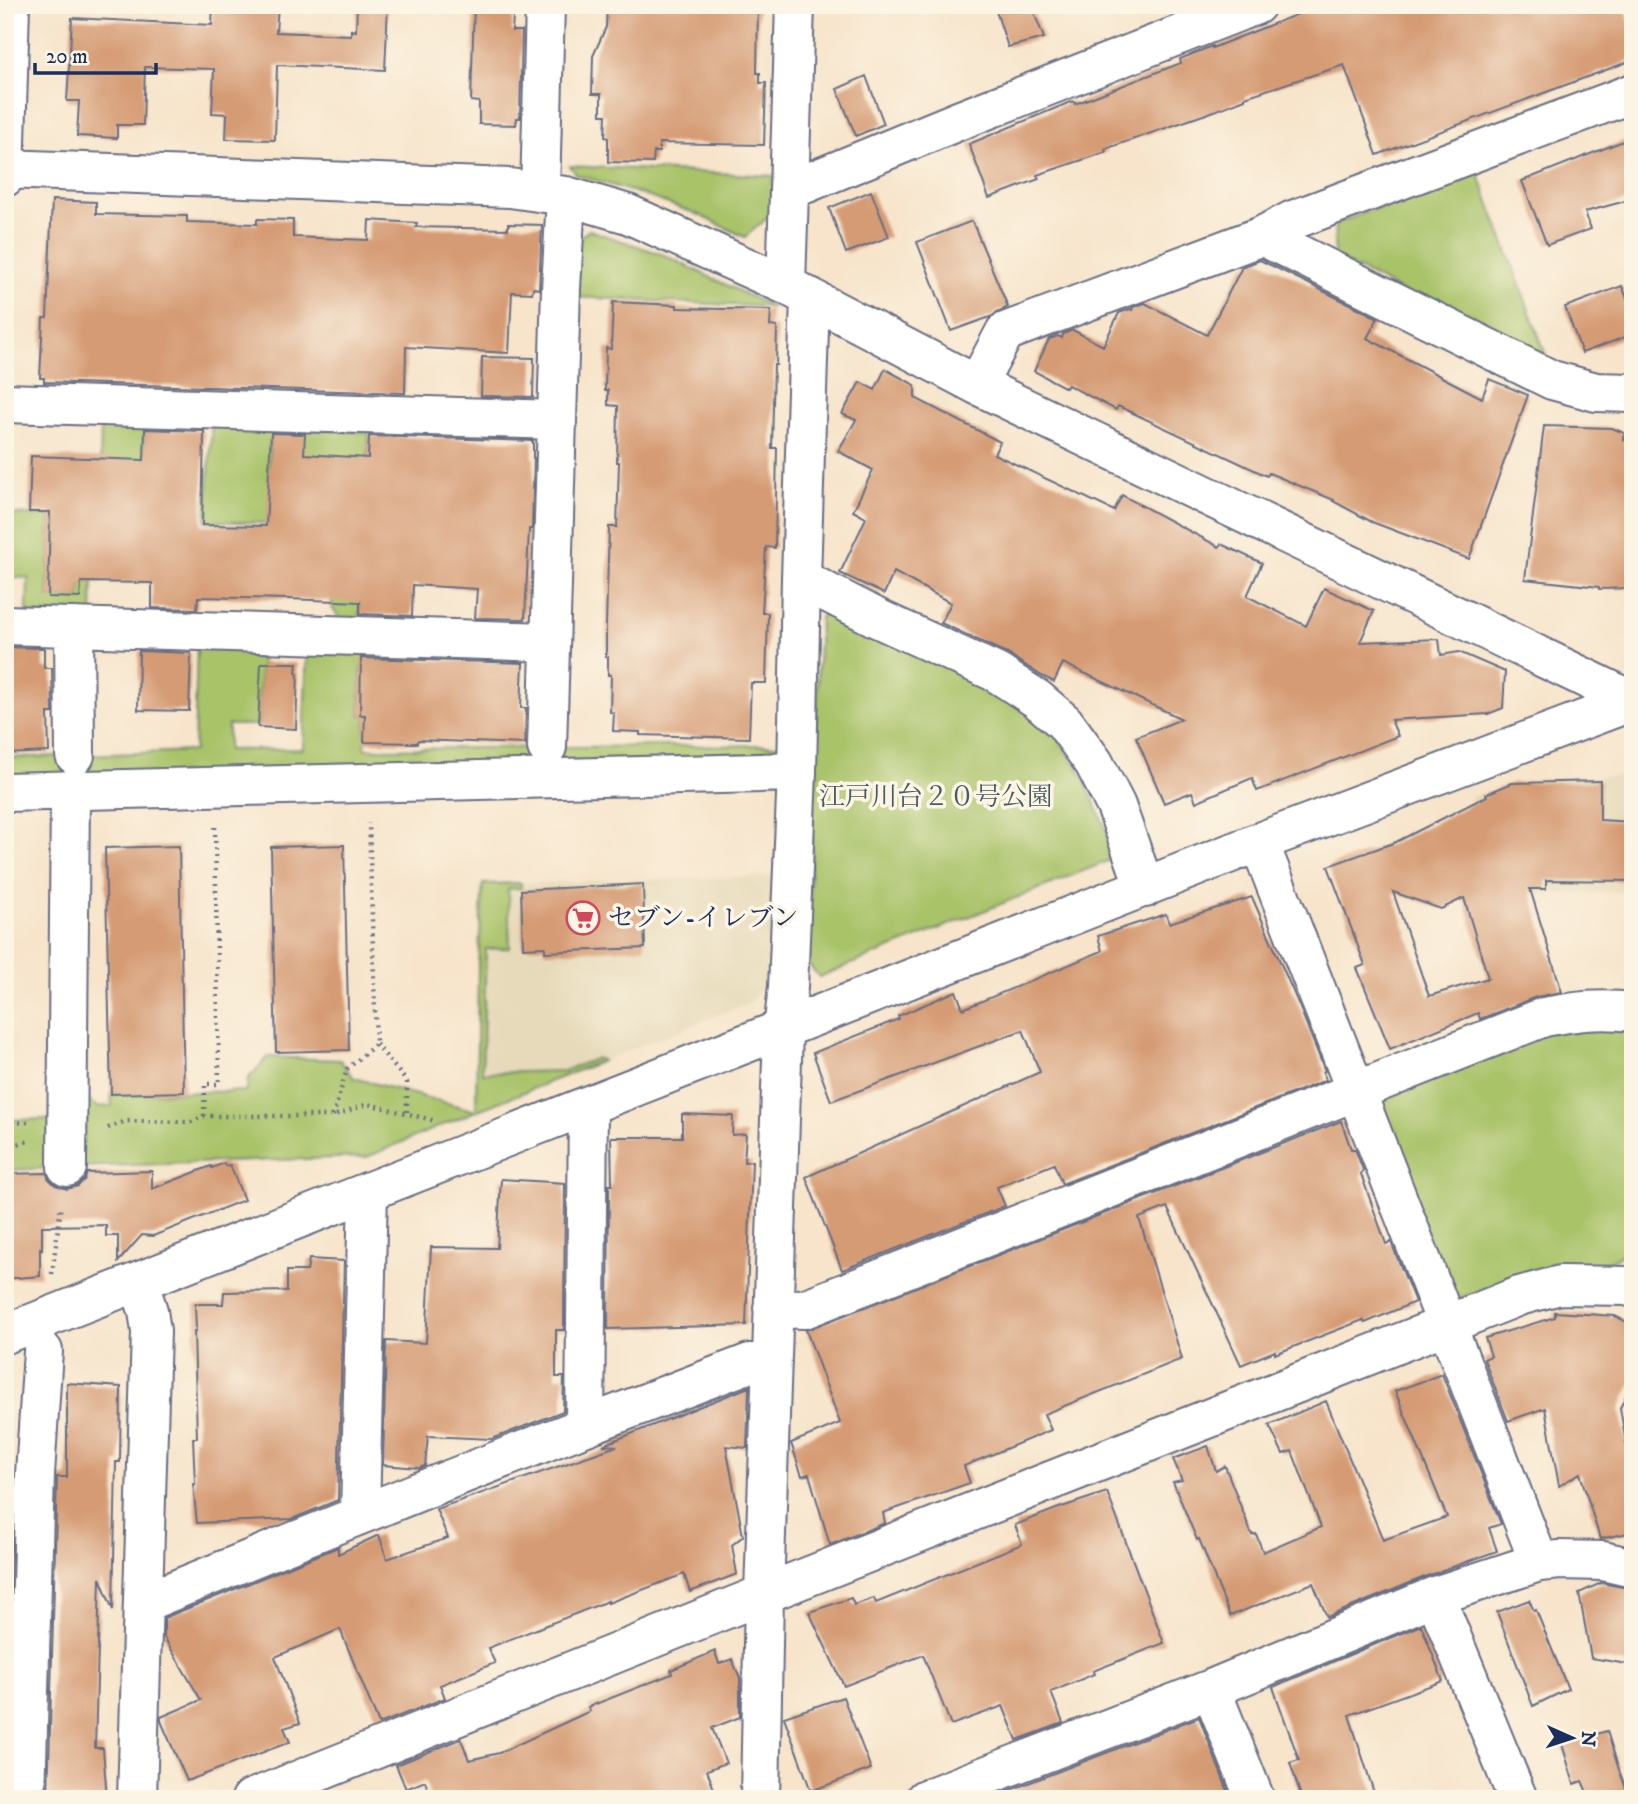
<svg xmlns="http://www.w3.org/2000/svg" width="1638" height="1804" viewBox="0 0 1638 1804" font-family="'IM FELL DW Pica','Noto Serif JP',serif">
<rect width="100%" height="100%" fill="#fcf5e5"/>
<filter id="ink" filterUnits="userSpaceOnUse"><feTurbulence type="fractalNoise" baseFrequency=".0143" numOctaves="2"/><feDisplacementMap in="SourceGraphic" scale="14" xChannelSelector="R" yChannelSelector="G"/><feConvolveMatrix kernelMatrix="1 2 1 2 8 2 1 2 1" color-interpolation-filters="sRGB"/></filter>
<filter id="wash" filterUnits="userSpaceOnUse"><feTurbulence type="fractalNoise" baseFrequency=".00686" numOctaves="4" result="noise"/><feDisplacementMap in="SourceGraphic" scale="28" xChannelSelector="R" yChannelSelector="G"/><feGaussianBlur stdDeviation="1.57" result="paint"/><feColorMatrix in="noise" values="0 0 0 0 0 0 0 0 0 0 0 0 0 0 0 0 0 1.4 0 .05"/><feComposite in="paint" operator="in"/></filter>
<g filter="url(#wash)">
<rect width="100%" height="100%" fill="#f7e4cb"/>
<!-- built -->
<path fill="#e7daba" d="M1633 776V892L1536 894 1505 901 1470 797 1508 785 1532 780 1566 777Z
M775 876 770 977 751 1002 476 1111 480 884Z"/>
<!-- green -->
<path fill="#a9c369" stroke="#627964" stroke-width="2" d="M570 166 774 176 773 213 745 237 697 214 635 192 577 175Z
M1477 170 1550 366 1334 257 1335 224Z
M589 230 664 255 772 307 574 297 576 240Z
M101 418 145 420 143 520 99 519Z
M212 422 369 433 359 623H343L332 608V564L304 454 270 440 269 468 272 523 206 521Z
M6 514 50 516 48 597 80 598 81 582H93L92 616 27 614 28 578 5 577Z
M832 608 1009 698 1058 738 1082 774 1118 857 819 977 807 963 820 617Z
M197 642 262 645 258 725H228V750L303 749 307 646 419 651V668L361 667 360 715H365V749L779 745 765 760 5 778V758L194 751Z
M521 883V888L508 889 510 948 486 949 482 1073 564 1071 597 1058 602 1061 476 1111 367 1157 77 1167 79 1094 98 1107 112 1106 111 1094 247 1091 248 1079 268 1057 340 1060 354 1078 476 1111 478 966 483 884Z
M1570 1023 1633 1024V1237L1625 1253 1598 1267 1543 1269 1450 1302 1379 1093Z
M56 1119 57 1168 5 1170V1120Z"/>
<g id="blocks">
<!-- building -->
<path fill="#d59b75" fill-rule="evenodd" d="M213 5H278L276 32 351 35V30L356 31 357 5H388L385 70 277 65 275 140 226 139 227 114 212 113 214 69 145 67 143 125H117V138L77 136 79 101H67L72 18 212 25Z
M474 5H514L512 31H522L520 118H517L516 125 479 124V102L471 101Z
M607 5H758L757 73H760V83H766L764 145 659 143V152H654L653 163 608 162V138L605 137 606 115H601V94H592L593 56 606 27Z
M994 5H1031L1044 38 1008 47Z
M1321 5H1624L1633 30V60L1377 155 1344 65 1245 97V99L1209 113 1105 149 1106 152 1037 175 1039 179 989 198 969 144 1073 101 1075 104 1181 63 1180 59 1212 46V48Z
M866 76 884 124 856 136 837 89Z
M1633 137V199L1585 212 1591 229 1547 245 1522 181Z
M871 191 889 237 846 253 829 208Z
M52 200 96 202V214L187 216V222L257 224V219L293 220V237L368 240 369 220 417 223 416 227 508 229V224L542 225 539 289 533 288 532 293 512 292 509 353 406 347 405 393 44 382V378H40L43 318H47Z
M972 221 1008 307 997 312 993 316 951 331 917 242Z
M1260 260 1378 318 1367 338 1482 398 1489 379 1528 395 1469 559 1372 522 1333 501 1334 500 1269 473 1267 476 1118 406 1116 410 1068 385 1066 388 1034 371 1049 339 1058 336 1062 338 1063 334 1073 330 1103 346 1119 313 1130 309 1132 310 1133 307 1145 303 1207 335 1242 267Z
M1622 286 1633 313V334L1582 353 1565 307Z
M613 302 677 305V308L771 310 770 326 777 327 776 365H774L772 448H777L775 548 766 547 762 613H768L766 683H751L749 738 640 735V732L613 731 614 713 610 712 611 675H608V657H606V624L609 527H617L619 462H617L618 406 608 405V390H605L606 348 611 349Z
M482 357 534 358 533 397 481 396Z
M885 369 915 385V398L1000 442 994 454 1114 511 1122 495 1219 547 1221 544 1262 563 1247 596 1306 626 1324 588 1374 611 1360 642 1439 639 1441 655 1459 652 1505 672 1503 708 1488 714 1391 720 1398 736 1257 791 1252 778 1196 802 1192 792 1164 803 1136 737 1182 719 1063 663 1054 682 1042 676 1006 653 941 623 951 603 894 572 884 594 840 573 866 518 853 511 873 470 838 451 856 420 842 414 860 382 875 390Z
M1544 426 1612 428 1624 433V440H1633V588L1599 589V587L1525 579Z
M145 429 204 431 202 525 266 526 271 433 305 434 304 454 368 458 369 436 533 441V458H534L532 529H529L525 619 475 618 477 589 413 585 412 616 360 614V602L288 599 198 597 197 609 152 608V583L81 582 80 598 48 597 50 512H29L31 456 144 460Z
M5 647 44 648V668H52L53 713H48L49 752 5 754Z
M139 651 191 653 189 711 138 710Z
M361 658 523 663 521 708H526L525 744 418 740 417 743 364 742 365 715H360Z
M261 663H297L296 673H298L296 729 258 727Z
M1600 781V820L1633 822V881L1546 880V889H1530L1562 992 1536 997 1480 1019 1478 1013 1390 1049 1357 968 1365 965 1328 866 1396 842 1487 796 1486 794 1512 783ZM1393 892 1441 909 1464 898 1488 978 1429 996Z
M344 845 349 1050 276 1052 271 847Z
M179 846 184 1092 111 1094 105 848Z
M643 884 645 948 545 952V947L523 948 521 890Z
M1252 897 1298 1003 1325 1071 1323 1072 1326 1080 1062 1184 1054 1164 997 1187 1005 1206 842 1270 806 1177 1040 1072 1023 1030 831 1101 813 1053 899 1019 898 1016 956 991 963 1009 1102 951 1098 936 1166 914 1169 923Z
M682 1114 733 1116 732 1135 746 1134 744 1162 752 1161 746 1325 608 1329 609 1185H612L611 1137H682Z
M1341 1121 1351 1149H1355L1363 1170 1361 1174 1386 1244 1391 1242 1415 1302 1365 1323 1363 1320 1275 1354V1351L1241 1365 1167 1207 1139 1218 1182 1359 1044 1414 1051 1430 964 1466 970 1483 883 1513 885 1523 830 1545 809 1474 802 1476 791 1443 840 1423 806 1330Z
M224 1163 225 1166 230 1165 244 1200 153 1236 142 1235 118 1262V1236H106V1225L42 1226V1249L40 1248V1276L5 1279V1174L47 1173 48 1178 55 1185 67 1189 78 1186 85 1179 87 1173 152 1171V1189L211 1166 212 1168Z
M501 1179 565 1183 564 1330H556V1377H564L563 1411 492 1439 428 1436 425 1466 419 1468 383 1465 386 1341 426 1343 431 1247 497 1248Z
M309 1259 344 1261 338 1500 292 1519 197 1523 193 1484H195L193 1438H197L194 1331H196L195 1304H223L224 1292 287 1291V1271H307Z
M1555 1312 1615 1316 1633 1325V1381L1620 1408 1627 1449 1633 1448V1532L1600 1539 1580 1473 1559 1486 1545 1408 1508 1421 1484 1359 1491 1356 1485 1338 1555 1317Z
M1442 1374 1501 1524 1489 1528 1497 1551 1427 1576 1327 1617 1313 1583 1230 1616 1199 1539 1197 1540 1173 1482 1182 1480 1173 1459 1208 1446 1216 1471 1225 1466 1252 1535 1256 1534 1263 1552 1321 1527 1292 1451 1283 1454 1269 1425 1326 1401 1383 1540 1447 1517 1395 1391Z
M67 1383 121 1387 120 1462H116L113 1610 100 1578 95 1748H103L107 1799H48L57 1477H67Z
M749 1387 747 1448 726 1446 743 1536 732 1545 737 1574 690 1592 684 1574 608 1603V1601L488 1648 495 1663 440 1685 445 1698 379 1724 340 1629 275 1657 300 1723 284 1728 290 1742 187 1781 161 1721V1717L201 1700 164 1637V1618L338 1547V1554L379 1535 387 1559 448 1538 436 1509 617 1446 603 1445Z
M13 1488 5 1758V1489Z
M1107 1492 1164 1643 1093 1671 1094 1674 1051 1692 1063 1723 1017 1740 1003 1706 951 1725 923 1655 844 1686 809 1612 851 1598 854 1605 874 1598 876 1603 1022 1544 1015 1525 1056 1509Z
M1601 1583 1633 1589V1665L1591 1658 1579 1593Z
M1529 1600 1534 1611 1536 1610 1568 1689 1533 1706 1497 1612Z
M1421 1625 1443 1681 1349 1715 1376 1799H1302L1290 1763 1299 1760 1273 1687Z
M715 1651 719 1664 732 1659 740 1678V1717L712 1728 726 1763 707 1770 715 1792 697 1799H431L425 1781 406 1789 396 1765 461 1739 469 1760 499 1753 590 1711 588 1707 672 1674 671 1670Z
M843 1697 871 1769 811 1791 784 1717Z
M1199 1717 1231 1799H987Z
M1607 1731 1620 1773 1630 1799H1590L1582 1781 1574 1784 1562 1744Z"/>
</g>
</g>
<g filter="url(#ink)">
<use href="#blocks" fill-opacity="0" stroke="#686e84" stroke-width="2"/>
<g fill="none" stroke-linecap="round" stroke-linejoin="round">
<defs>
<path id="minor" d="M5 169 510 188 566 196 628 214 786 285 977 385 1633 701
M5 177 10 5
M790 190 958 121 1256 5
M540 192 545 5
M1262 236 1552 380 1596 392 1633 393
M786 285 795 5
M977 385 1005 332 1262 236 1293 220 1633 93
M5 403 557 420
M801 579 879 619 997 673 1037 699 1064 722 1094 763 1116 806 1145 888
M5 625 550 642
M74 627 75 755
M547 747 561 289 566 196
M5 792 797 772
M1259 842 1539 1562
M67 1167 70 791
M773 1308 804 1309 1544 1017C1577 1011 1599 1008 1633 1012
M5 1334 1259 842 1633 701
M585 1426 588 1106
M360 1514 368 1192
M1435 1596 1518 1799
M143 1603C345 1520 547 1440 750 1363H772
M1211 1689 1255 1799
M26 1799 35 1474 43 1351
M137 1799 151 1331 148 1311 139 1283
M251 1799 764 1594 1519 1296 1560 1285 1628 1286 1633 1288
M760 1799 764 1594 783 1030 788 987 797 772 801 579 810 297
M925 1799 1211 1689 1435 1596 1539 1562 1560 1560 1603 1561 1633 1568"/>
</defs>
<!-- minor casing -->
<use href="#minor" stroke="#686e84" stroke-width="42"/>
<!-- path -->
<path stroke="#686e84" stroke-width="4.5" stroke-dasharray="2 5" stroke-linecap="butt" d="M376 1044 407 1082V1114
M204 1116 205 1084H219L215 827
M333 1116 347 1069 376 1044 369 823
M5 1123 29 1122
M108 1128 126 1121 191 1122 204 1116H333L368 1104 436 1121
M5 1147 29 1141
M52 1274 61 1206"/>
<!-- minor -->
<use href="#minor" stroke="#fff" stroke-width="38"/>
</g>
</g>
<!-- icons -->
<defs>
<symbol id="supermarket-ring" viewBox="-11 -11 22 22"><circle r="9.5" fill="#fcf5e5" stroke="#d1495b" stroke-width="1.5"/><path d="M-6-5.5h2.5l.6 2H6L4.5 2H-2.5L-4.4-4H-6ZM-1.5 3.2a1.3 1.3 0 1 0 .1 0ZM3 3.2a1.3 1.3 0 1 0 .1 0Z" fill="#d1495b"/></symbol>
</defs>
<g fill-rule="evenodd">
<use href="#supermarket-ring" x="564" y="899" width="38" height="38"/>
</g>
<g text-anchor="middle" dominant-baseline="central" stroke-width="7" stroke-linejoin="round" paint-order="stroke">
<!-- park labels -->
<g font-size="26" fill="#465b61" stroke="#fcf5e5">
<text x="936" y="797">江戸川台２０号公園</text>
</g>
<!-- poi labels -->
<g font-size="26" fill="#1b2f5e" stroke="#fcf5e5" text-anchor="start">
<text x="608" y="918">セブン-イレブン</text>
</g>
</g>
<!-- margin -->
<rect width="1638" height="1804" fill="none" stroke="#fcf5e5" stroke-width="28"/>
<!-- north arrow -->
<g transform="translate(1572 1738) rotate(93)" stroke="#fcf5e5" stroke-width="5" paint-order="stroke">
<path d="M0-5L12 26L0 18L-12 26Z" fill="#1b2f5e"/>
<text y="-10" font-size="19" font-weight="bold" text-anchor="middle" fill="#1b2f5e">N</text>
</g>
<!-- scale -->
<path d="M35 63v10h121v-10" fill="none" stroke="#1b2f5e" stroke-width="3.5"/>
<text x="46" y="63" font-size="21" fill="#1b2f5e" stroke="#fcf5e5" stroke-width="5" paint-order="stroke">20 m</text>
</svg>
